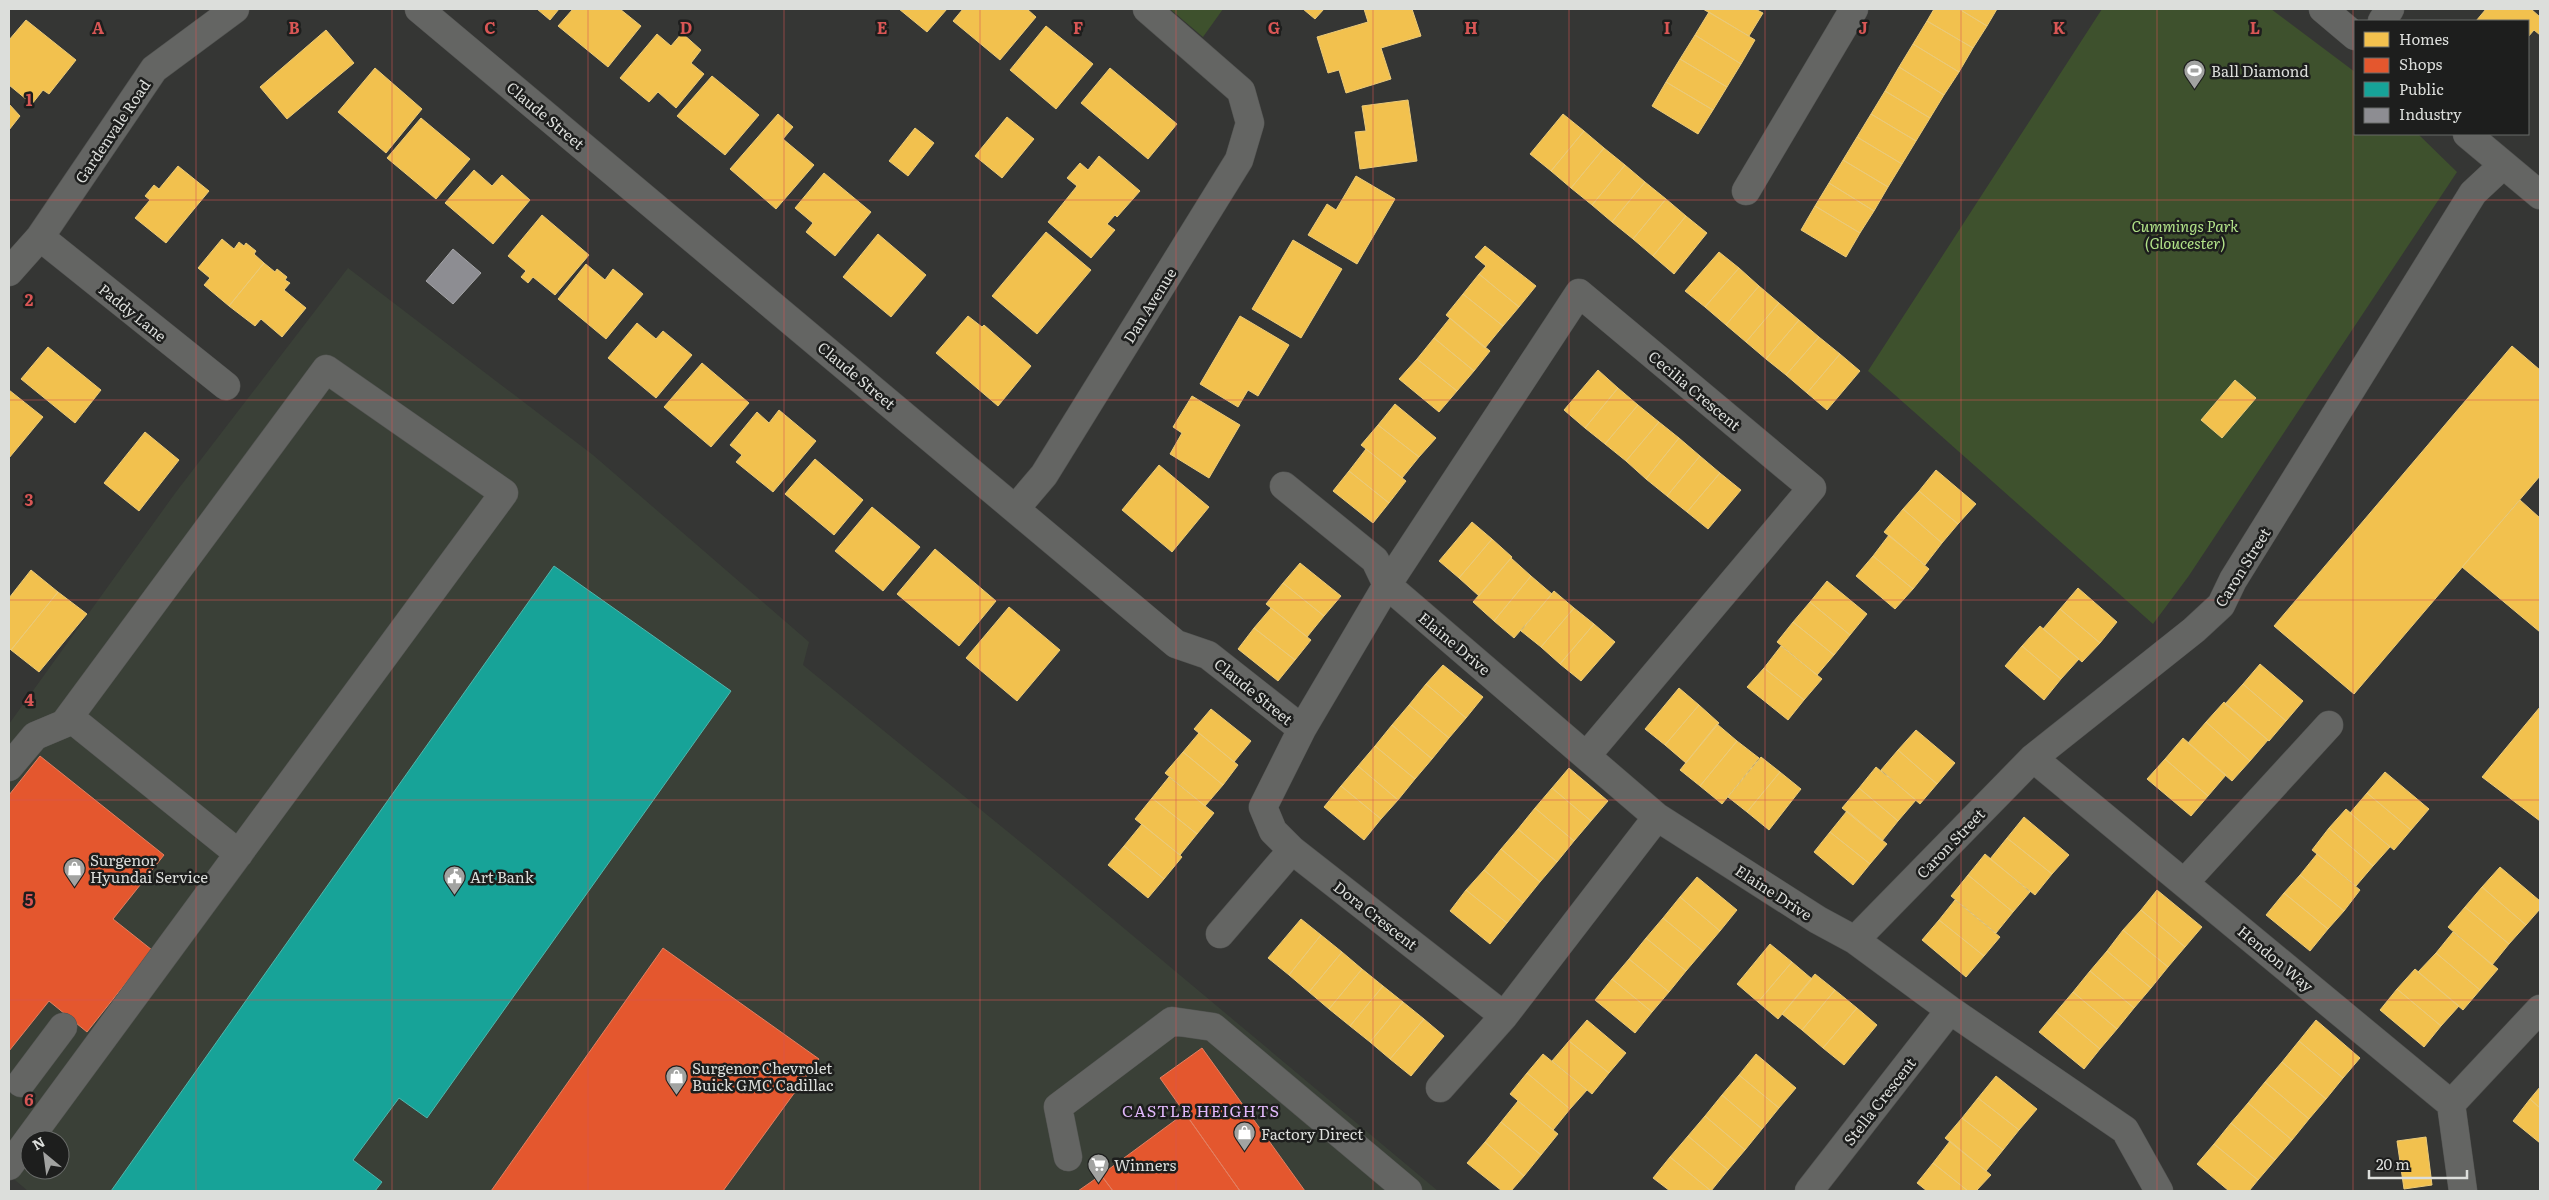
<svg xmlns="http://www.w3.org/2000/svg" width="2549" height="1200" viewBox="0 0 2549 1200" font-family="Literata,serif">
<rect width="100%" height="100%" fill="#353634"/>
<!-- built -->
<path fill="#3a4037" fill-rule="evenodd" d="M348 268 593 455 809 642 803 665 1040 858 1438 1191H28L9 1175V724L176 492ZM30 1140H60V1170H30Z"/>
<!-- green -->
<path fill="#3e512d" d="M1170 9H1223L1203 37Z
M2102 9H2271L2355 72V134H2418L2457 172 2188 577 2153 624 1868 371Z"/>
<!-- homes -->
<path fill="#f2c14e" stroke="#ebca78" d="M537 9H559L550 20Z
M573 9H620L641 26 608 67 558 26Z
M899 9H947L927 32Z
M963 9H1027L1036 17 1000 60 953 21Z
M1303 9H1324L1315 19Z
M1364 9H1412L1421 36 1381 48 1391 79 1346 93 1339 70 1328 73 1317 37 1368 22Z
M1703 9H1755L1763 13 1749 36Z
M1934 9H1959L1987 26 1973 48 1927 21Z
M1959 9H1997L1987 26Z
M2486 9H2531L2540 17V35L2534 30 2528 37V21H2476Z
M1709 12 1755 40 1741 64 1695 35Z
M26 20 76 60 49 94 43 90 32 104 9 85V40Z
M1927 21 1973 48 1959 72 1913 44Z
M1046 26 1093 64 1056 109 1010 70Z
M326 30 354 63 287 119 260 87Z
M682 33 701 50 691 63 704 74 676 108 658 92 649 102 620 78 657 34 671 46Z
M1695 35 1741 64 1727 87 1680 59Z
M1913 44 1959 72 1944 95 1899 67Z
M1680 59 1727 87 1713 110 1666 82Z
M1899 67 1944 95 1930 118 1885 91Z
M375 68 422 109 386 153 338 112Z
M1110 68 1177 124 1148 159 1081 103Z
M712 76 759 115 725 155 677 116Z
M1666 82 1713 110 1698 134 1652 106Z
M1885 91 1930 118 1916 141 1871 114Z
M1408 100 1417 161 1360 169 1355 132 1366 131 1362 106Z
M9 104 20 116 9 130Z
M778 114 793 127 783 139 814 165 776 209 730 169Z
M1563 114 1584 131 1551 171 1530 154Z
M1871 114 1916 141 1902 164 1857 137Z
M1007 117 1034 139 1002 178 975 156Z
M421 118 470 159 436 199 387 158Z
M915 128 934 143 908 176 889 161Z
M1584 131 1604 148 1571 188 1551 171Z
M1857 137 1902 164 1888 187 1843 160Z
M1604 148 1625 165 1592 205 1571 188Z
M1099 156 1140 191 1117 217 1115 215 1107 224 1115 230 1091 258 1048 222 1077 186 1067 178 1080 163 1088 170Z
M1843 160 1888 187 1874 211 1829 183Z
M1625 165 1645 182 1612 222 1592 205Z
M178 166 209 191 166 243 135 218 150 200 145 196 154 185 159 189Z
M474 170 492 186 502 175 530 200 493 244 445 203Z
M824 173 871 212 835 256 806 232 813 223 795 208Z
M1356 176 1395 199 1357 264 1308 235 1327 204 1336 210Z
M1645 182 1666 199 1633 239 1612 222Z
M1829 183 1874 211 1860 233 1815 206Z
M1666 199 1686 216 1653 256 1633 239Z
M1815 206 1860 233 1846 257 1801 230Z
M542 215 589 255 555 295 533 277 528 283 521 277 526 271 508 256Z
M1686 216 1707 233 1674 274 1653 256Z
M1046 232 1091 270 1037 334 992 296Z
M878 234 926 275 891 317 843 277Z
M222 239 234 249 239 242 244 246 246 243 256 251 254 254 264 263 229 306 204 285 210 278 198 268Z
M1293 240 1342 269 1301 338 1252 309Z
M1485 246 1536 286 1519 307 1479 274 1486 266 1475 257Z
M1719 252 1739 268 1705 307 1685 291Z
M264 263 275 272 277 269 287 277 285 280 290 283 284 290 306 308 282 337 261 319 255 326 229 306Z
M586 264 605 280 613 269 643 294 606 339 558 299Z
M1739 268 1759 286 1726 325 1705 307Z
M1479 274 1519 307 1503 326 1463 294Z
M1759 286 1779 303 1746 342 1726 325Z
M1463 294 1503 326 1485 348 1446 315Z
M1779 303 1799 320 1766 359 1746 342Z
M968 316 982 327 984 325 1031 366 998 406 936 353Z
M1240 316 1289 345 1258 396 1248 390 1238 407 1200 384Z
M1450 318 1490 351 1474 371 1434 338Z
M1799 320 1819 337 1786 375 1766 359Z
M637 323 656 339 663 331 692 355 656 398 608 358Z
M1819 337 1840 354 1807 393 1786 375Z
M1434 338 1474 371 1457 391 1417 359Z
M2512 346 2540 370V476L2354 694 2274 626Z
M48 347 101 390 75 423 21 379Z
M1840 354 1860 371 1827 410 1807 393Z
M1417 359 1457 391 1439 412 1399 379Z
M702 363 749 403 711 447 664 407Z
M1598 370 1618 388 1585 428 1564 410Z
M2235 380 2256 398 2222 438 2201 420Z
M1618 388 1638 405 1605 444 1585 428Z
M9 390 43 417 9 458Z
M1192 396 1240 425 1209 478 1170 454 1182 433 1173 427Z
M1395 404 1436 438 1419 457 1378 425Z
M1638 405 1659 422 1626 461 1605 444Z
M779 410 816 441 773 492 736 462 742 455 730 445 757 412 769 423Z
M1659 422 1679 438 1646 479 1626 461Z
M1378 425 1419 457 1402 478 1361 445Z
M145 432 179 460 139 511 104 483Z
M1679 438 1700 456 1667 496 1646 479Z
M1366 449 1406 481 1389 503 1349 471Z
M1700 456 1720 473 1687 512 1667 496Z
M815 459 863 500 834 535 785 494Z
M1159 465 1209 507 1172 552 1122 510Z
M1936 470 1976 504 1958 524 1919 491Z
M1349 471 1389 503 1373 523 1333 491Z
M1720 473 1741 490 1708 529 1687 512Z
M1919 491 1958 524 1942 543 1903 509Z
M2520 500 2540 518V632L2462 567Z
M872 507 920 547 883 591 835 551Z
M1903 509 1942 543 1925 565 1884 532Z
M1472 522 1492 539 1459 578 1439 561Z
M1889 535 1929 569 1913 589 1873 556Z
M1492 539 1512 557 1479 596 1459 578Z
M935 549 996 601 959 646 897 594Z
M1873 556 1913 589 1895 609 1856 576Z
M1511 558 1531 576 1494 621 1473 602Z
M1300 563 1341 596 1324 616 1283 583Z
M31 570 58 592 11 650 9 648V598Z
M1531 576 1552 594 1514 638 1494 621Z
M1827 581 1867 614 1850 635 1810 602Z
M1283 583 1324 616 1307 637 1266 604Z
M2078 588 2117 622 2100 643 2060 609Z
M1554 591 1574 608 1541 647 1521 631Z
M58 592 87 614 39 672 11 650Z
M1810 602 1850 635 1834 655 1793 622Z
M1009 607 1060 650 1017 701 966 658Z
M1271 608 1311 640 1295 660 1254 628Z
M1574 608 1594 624 1560 664 1541 647Z
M2060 609 2100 643 2082 662 2043 629Z
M1793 622 1834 655 1817 675 1777 642Z
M1594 624 1615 642 1581 681 1560 664Z
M2040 626 2079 659 2061 679 2022 646Z
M1254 628 1295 660 1278 681 1238 649Z
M1781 646 1822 679 1804 700 1764 668Z
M2022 646 2061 679 2044 700 2005 666Z
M2260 664 2303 701 2286 721 2243 684Z
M1443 665 1483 697 1466 718 1426 684Z
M1764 668 1804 700 1788 720 1747 687Z
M1426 684 1466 718 1449 738 1409 705Z
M2243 684 2286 721 2269 741 2225 704Z
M1679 688 1699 705 1665 745 1645 729Z
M2224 702 2268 740 2250 761 2206 722Z
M1409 705 1449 738 1432 759 1392 725Z
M1699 705 1719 723 1686 763 1665 745Z
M2540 707V821L2482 777Z
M1211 709 1251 741 1234 762 1194 729Z
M2206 722 2250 761 2232 781 2188 743Z
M1717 724 1737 741 1700 786 1680 770Z
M1392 725 1432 759 1415 779 1375 746Z
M1916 730 1955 763 1937 784 1898 750Z
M1199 733 1238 765 1223 785 1183 752Z
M2183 738 2226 775 2208 796 2165 759Z
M1737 741 1759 758 1722 804 1700 786Z
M1375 746 1415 779 1398 800 1358 766Z
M1898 750 1937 784 1920 804 1881 770Z
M1183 752 1223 785 1205 806 1165 773Z
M1761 757 1780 772 1747 812 1728 797Z
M2165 759 2208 796 2191 816 2147 779Z
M1358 766 1398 800 1381 819 1341 786Z
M1876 767 1916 800 1898 821 1859 788Z
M1569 768 1608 801 1591 821 1552 788Z
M1780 772 1801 789 1769 830 1747 812Z
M2385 772 2429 809 2411 830 2367 793Z
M1169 777 1214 813 1197 834 1152 798Z
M1341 786 1381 819 1364 840 1324 807Z
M1552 788 1591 821 1574 841 1535 808Z
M1859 788 1898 821 1882 841 1842 808Z
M2367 793 2411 830 2394 850 2350 813Z
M1152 798 1197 834 1180 855 1135 819Z
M1535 808 1574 841 1557 862 1518 829Z
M2346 809 2390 847 2373 866 2329 828Z
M1847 811 1887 844 1870 864 1830 832Z
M2024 817 2069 855 2052 874 2007 838Z
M1142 824 1182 857 1164 879 1124 846Z
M2329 828 2373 866 2356 886 2312 850Z
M1518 829 1557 862 1540 882 1501 849Z
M1830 832 1870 864 1853 885 1814 852Z
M2007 838 2052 874 2035 895 1990 859Z
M1124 846 1164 879 1148 898 1108 865Z
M1501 849 1540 882 1523 903 1484 870Z
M1985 854 2030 892 2013 912 1968 875Z
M2317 854 2360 890 2344 911 2300 875Z
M2500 867 2540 901V909L2526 925 2482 887Z
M1484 870 1523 903 1507 923 1466 890Z
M1968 875 2013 912 1996 933 1951 896Z
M2300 875 2344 911 2328 929 2284 893Z
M1697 877 1737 910 1720 931 1680 897Z
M2482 887 2526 925 2509 944 2465 907Z
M1466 890 1507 923 1490 944 1450 911Z
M2157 890 2202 927 2185 947 2141 910Z
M2284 893 2328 929 2310 951 2266 915Z
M1680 897 1720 931 1703 951 1663 918Z
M1955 900 2000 937 1984 956 1939 920Z
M2465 907 2509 944 2492 965 2448 927Z
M2141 910 2185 947 2168 967 2123 930Z
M1663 918 1703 951 1686 971 1646 938Z
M1301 919 1321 935 1289 975 1268 958Z
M1939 920 1984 956 1966 977 1922 940Z
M2123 930 2168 967 2151 988 2107 951Z
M2453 932 2498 969 2480 990 2436 953Z
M1321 935 1342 952 1309 992 1289 975Z
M1646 938 1686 971 1669 992 1629 959Z
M1770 944 1792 962 1758 1002 1737 984Z
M2107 951 2151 988 2134 1008 2090 971Z
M1342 952 1362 969 1329 1009 1309 992Z
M2436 953 2480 990 2463 1010 2418 972Z
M1629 959 1669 992 1652 1012 1612 979Z
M1792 962 1812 979 1778 1019 1758 1002Z
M1362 969 1383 986 1350 1026 1329 1009Z
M2415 969 2459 1006 2441 1026 2397 989Z
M2090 971 2134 1008 2117 1029 2073 992Z
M1815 974 1835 990 1802 1030 1782 1014Z
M1612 979 1652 1012 1635 1033 1595 1000Z
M1383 986 1403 1002 1370 1042 1350 1026Z
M2397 989 2441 1026 2424 1047 2380 1010Z
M1835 990 1857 1008 1823 1048 1802 1030Z
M2073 992 2117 1029 2100 1049 2056 1012Z
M1403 1002 1424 1019 1390 1059 1370 1042Z
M1857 1008 1877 1025 1844 1065 1823 1048Z
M2056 1012 2100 1049 2084 1069 2039 1032Z
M1424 1019 1444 1036 1411 1076 1390 1059Z
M1587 1020 1626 1053 1609 1073 1569 1041Z
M2316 1020 2360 1058 2343 1078 2299 1041Z
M1569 1041 1609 1073 1592 1094 1552 1061Z
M2299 1041 2343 1078 2326 1099 2282 1062Z
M1543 1054 1587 1090 1570 1109 1527 1073Z
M1756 1054 1796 1088 1779 1108 1739 1075Z
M2282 1062 2326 1099 2309 1119 2265 1082Z
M1527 1073 1570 1109 1553 1130 1510 1094Z
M1739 1075 1779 1108 1762 1129 1722 1095Z
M1996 1076 2037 1109 2019 1130 1978 1098Z
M2265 1082 2309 1119 2292 1140 2248 1103Z
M2540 1087V1108L2530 1099Z
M1722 1095 1762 1129 1745 1150 1705 1116Z
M1978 1098 2019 1130 2003 1150 1962 1118Z
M2530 1099 2540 1108V1143L2513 1121Z
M1518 1101 1558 1134 1541 1155 1501 1122Z
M2248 1103 2292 1140 2275 1160 2231 1123Z
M1705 1116 1745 1150 1728 1170 1688 1136Z
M1962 1118 2003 1150 1986 1171 1945 1138Z
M1501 1122 1541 1155 1524 1176 1485 1142Z
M2231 1123 2275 1160 2258 1180 2214 1144Z
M1688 1136 1728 1170 1711 1191 1670 1157Z
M2426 1137 2432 1185 2404 1189 2397 1141Z
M1950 1141 1991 1175 1976 1191H1968L1933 1163Z
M1485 1142 1524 1176 1511 1191H1502L1467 1163Z
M2214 1144 2258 1180 2249 1191H2229L2197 1164Z
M1670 1157 1711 1191H1670L1653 1178Z
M1933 1163 1968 1191H1927L1917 1183Z"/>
<!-- shops -->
<path fill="#e4572e" stroke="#e28062" d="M40 756 164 855 113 919 152 950 87 1032 49 1001 9 1051V795Z
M663 948 819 1059 723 1191H491Z
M1202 1048 1305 1191H1240L1160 1078Z
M1185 1113 1240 1191H1113L1101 1175Z
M1101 1175 1113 1191H1078Z"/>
<!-- public -->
<path fill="#17a398" stroke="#52b5ac" d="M554 566 731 691 427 1118 399 1098 353 1160 382 1182 375 1191H111Z"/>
<!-- industry -->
<path fill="#8d8d92" stroke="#a5a5a8" d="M453 249 481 273 453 304 426 281Z"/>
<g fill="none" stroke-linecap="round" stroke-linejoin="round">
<defs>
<path id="minor" d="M419 9 1176 644 1208 655 1302 729
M2323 9 2355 36
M2382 21 2390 9
M2467 134 2540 195
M1746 191 1854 9
M40 237 226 386
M9 272 40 237 154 69 235 9
M1284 486 1375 560 1387 585 1657 817 1818 920 1855 940 1950 1010 2125 1130 2159 1191
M1016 508 1044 475 1239 160 1250 123 1241 91 1147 9
M1587 755 1812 488 1579 293 1387 585 1302 729 1263 807 1273 831 1292 850 1504 1016 1657 817
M2033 758 2451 1104 2463 1191
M9 767 35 736 73 720 239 854
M2185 882 2329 725
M1220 934 1292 850
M1855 940 2033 758 2194 630 2221 605 2233 580 2473 193 2503 165
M21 1083 63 1027
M1440 1088 1504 1016
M2451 1104 2540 1009
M1068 1157 1058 1107 1172 1021 1213 1027 1408 1191
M9 1166 504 493 326 369 66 721
M1809 1191 1950 1010"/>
</defs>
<!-- minor casing -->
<use href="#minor" stroke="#535452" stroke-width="29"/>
<!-- minor -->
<use href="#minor" stroke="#646563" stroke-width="28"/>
</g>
<!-- grid -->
<path fill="none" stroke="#d85655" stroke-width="1" stroke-opacity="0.55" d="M196 9V1191M392 9V1191M588 9V1191M784 9V1191M980 9V1191M1176 9V1191M1373 9V1191M1569 9V1191M1765 9V1191M1961 9V1191M2157 9V1191M2353 9V1191M9 200H2540M9 400H2540M9 600H2540M9 800H2540M9 1000H2540"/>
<!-- icons -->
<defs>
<symbol id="stadium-pin" viewBox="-11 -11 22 30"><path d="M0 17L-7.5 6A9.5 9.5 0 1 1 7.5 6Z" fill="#a2a3a1" stroke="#1d1e1d"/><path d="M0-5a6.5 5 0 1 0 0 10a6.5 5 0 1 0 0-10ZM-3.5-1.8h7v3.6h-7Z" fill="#fff"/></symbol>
<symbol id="shop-pin" viewBox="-11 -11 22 30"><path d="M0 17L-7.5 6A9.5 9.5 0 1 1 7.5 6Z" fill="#a2a3a1" stroke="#1d1e1d"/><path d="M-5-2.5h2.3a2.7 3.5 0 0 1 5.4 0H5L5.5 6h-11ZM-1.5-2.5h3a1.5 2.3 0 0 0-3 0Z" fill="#fff"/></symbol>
<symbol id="civic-pin" viewBox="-11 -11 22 30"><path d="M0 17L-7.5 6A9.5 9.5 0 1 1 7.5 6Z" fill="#a2a3a1" stroke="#1d1e1d"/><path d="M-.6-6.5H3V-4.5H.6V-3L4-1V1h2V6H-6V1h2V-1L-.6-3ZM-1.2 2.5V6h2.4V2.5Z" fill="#fff"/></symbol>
<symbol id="supermarket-pin" viewBox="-11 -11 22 30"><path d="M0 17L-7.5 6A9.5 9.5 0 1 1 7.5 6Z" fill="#a2a3a1" stroke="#1d1e1d"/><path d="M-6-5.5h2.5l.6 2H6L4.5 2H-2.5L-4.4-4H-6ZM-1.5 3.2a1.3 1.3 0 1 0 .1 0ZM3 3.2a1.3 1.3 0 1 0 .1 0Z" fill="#fff"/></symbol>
</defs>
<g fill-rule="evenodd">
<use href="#stadium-pin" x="2182" y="58" width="25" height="34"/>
<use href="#shop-pin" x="62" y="856" width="25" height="34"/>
<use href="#civic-pin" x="442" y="864" width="25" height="34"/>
<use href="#shop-pin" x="664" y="1064" width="25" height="34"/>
<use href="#shop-pin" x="1232" y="1120" width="25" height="34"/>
<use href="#supermarket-pin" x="1086" y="1152" width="25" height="34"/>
</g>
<g text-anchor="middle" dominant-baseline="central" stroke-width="5" stroke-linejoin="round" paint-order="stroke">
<!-- poi labels -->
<g font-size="15" fill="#dcdedb" stroke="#1d1e1d" text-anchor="start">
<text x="2211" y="70">Ball Diamond</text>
<text x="90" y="859">Surgenor<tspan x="90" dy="17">Hyundai Service</tspan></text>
<text x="470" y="876">Art Bank</text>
<text x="692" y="1067">Surgenor Chevrolet<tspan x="692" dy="17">Buick GMC Cadillac</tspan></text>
<text x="1261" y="1133">Factory Direct</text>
<text x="1114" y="1164">Winners</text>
</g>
<!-- street labels -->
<g font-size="15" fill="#dcdedb" stroke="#1d1e1d">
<text transform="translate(546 115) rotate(40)">Claude Street</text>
<text transform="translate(112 131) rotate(-56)">Gardenvale Road</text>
<text transform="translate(1149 305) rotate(-58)">Dan Avenue</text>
<text transform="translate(133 312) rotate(39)">Paddy Lane</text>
<text transform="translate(857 375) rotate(40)">Claude Street</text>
<text transform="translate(1695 390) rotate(40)">Cecilia Crescent</text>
<text transform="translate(2242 567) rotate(-58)">Caron Street</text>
<text transform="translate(1455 643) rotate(40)">Elaine Drive</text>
<text transform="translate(1254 691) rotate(39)">Claude Street</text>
<text transform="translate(1950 843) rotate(-46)">Caron Street</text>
<text transform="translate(1774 892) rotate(33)">Elaine Drive</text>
<text transform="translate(1376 915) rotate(38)">Dora Crescent</text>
<text transform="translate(2276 958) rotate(40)">Hendon Way</text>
<text transform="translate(1879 1101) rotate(-52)">Stella Crescent</text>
</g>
<!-- park labels -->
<g font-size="15" font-style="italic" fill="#b2e389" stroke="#1d1e1d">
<text x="2185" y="225">Cummings Park<tspan x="2185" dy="17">(Gloucester)</tspan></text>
</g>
<!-- neighbourhood labels -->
<g font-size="16" letter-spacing="1" fill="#e1b9fb" stroke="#1d1e1d">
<text x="1201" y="1110">CASTLE HEIGHTS</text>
</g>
</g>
<g font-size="16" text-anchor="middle" font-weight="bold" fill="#d85655" stroke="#1d1e1d" stroke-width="5" stroke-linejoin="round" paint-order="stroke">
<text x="98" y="34">A</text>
<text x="294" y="34">B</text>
<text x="490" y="34">C</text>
<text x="686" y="34">D</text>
<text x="882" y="34">E</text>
<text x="1078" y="34">F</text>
<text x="1274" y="34">G</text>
<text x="1471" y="34">H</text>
<text x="1667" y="34">I</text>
<text x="1863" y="34">J</text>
<text x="2059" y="34">K</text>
<text x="2255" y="34">L</text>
<text x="29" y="106">1</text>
<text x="29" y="306">2</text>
<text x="29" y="506">3</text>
<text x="29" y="706">4</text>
<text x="29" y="906">5</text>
<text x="29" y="1106">6</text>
</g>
<!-- border -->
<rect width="2549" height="1200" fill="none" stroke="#dcdedb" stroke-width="20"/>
<!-- legend -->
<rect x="2354" y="20" width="175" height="115" fill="#1d1e1d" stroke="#696b69"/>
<rect x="2364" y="32" width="25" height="15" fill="#f2c14e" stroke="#696b69"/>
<text x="2399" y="45" font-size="15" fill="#dcdedb">Homes</text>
<rect x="2364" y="58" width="25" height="15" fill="#e4572e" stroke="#696b69"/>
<text x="2399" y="70" font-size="15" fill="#dcdedb">Shops</text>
<rect x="2364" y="82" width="25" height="15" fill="#17a398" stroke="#696b69"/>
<text x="2399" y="95" font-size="15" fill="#dcdedb">Public</text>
<rect x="2364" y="108" width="25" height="15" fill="#8d8d92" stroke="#696b69"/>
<text x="2399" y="120" font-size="15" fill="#dcdedb">Industry</text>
<!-- north arrow -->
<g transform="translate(45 1155) rotate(331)"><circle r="24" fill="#1d1e1d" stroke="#696b69"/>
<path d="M0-4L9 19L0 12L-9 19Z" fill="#a2a3a1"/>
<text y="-8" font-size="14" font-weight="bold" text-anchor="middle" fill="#dcdedb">N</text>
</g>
<!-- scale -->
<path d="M2369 1170v8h98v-8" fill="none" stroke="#dcdedb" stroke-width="2.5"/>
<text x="2376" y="1170" font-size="15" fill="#dcdedb" stroke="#1d1e1d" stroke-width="4" paint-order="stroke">20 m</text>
</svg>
